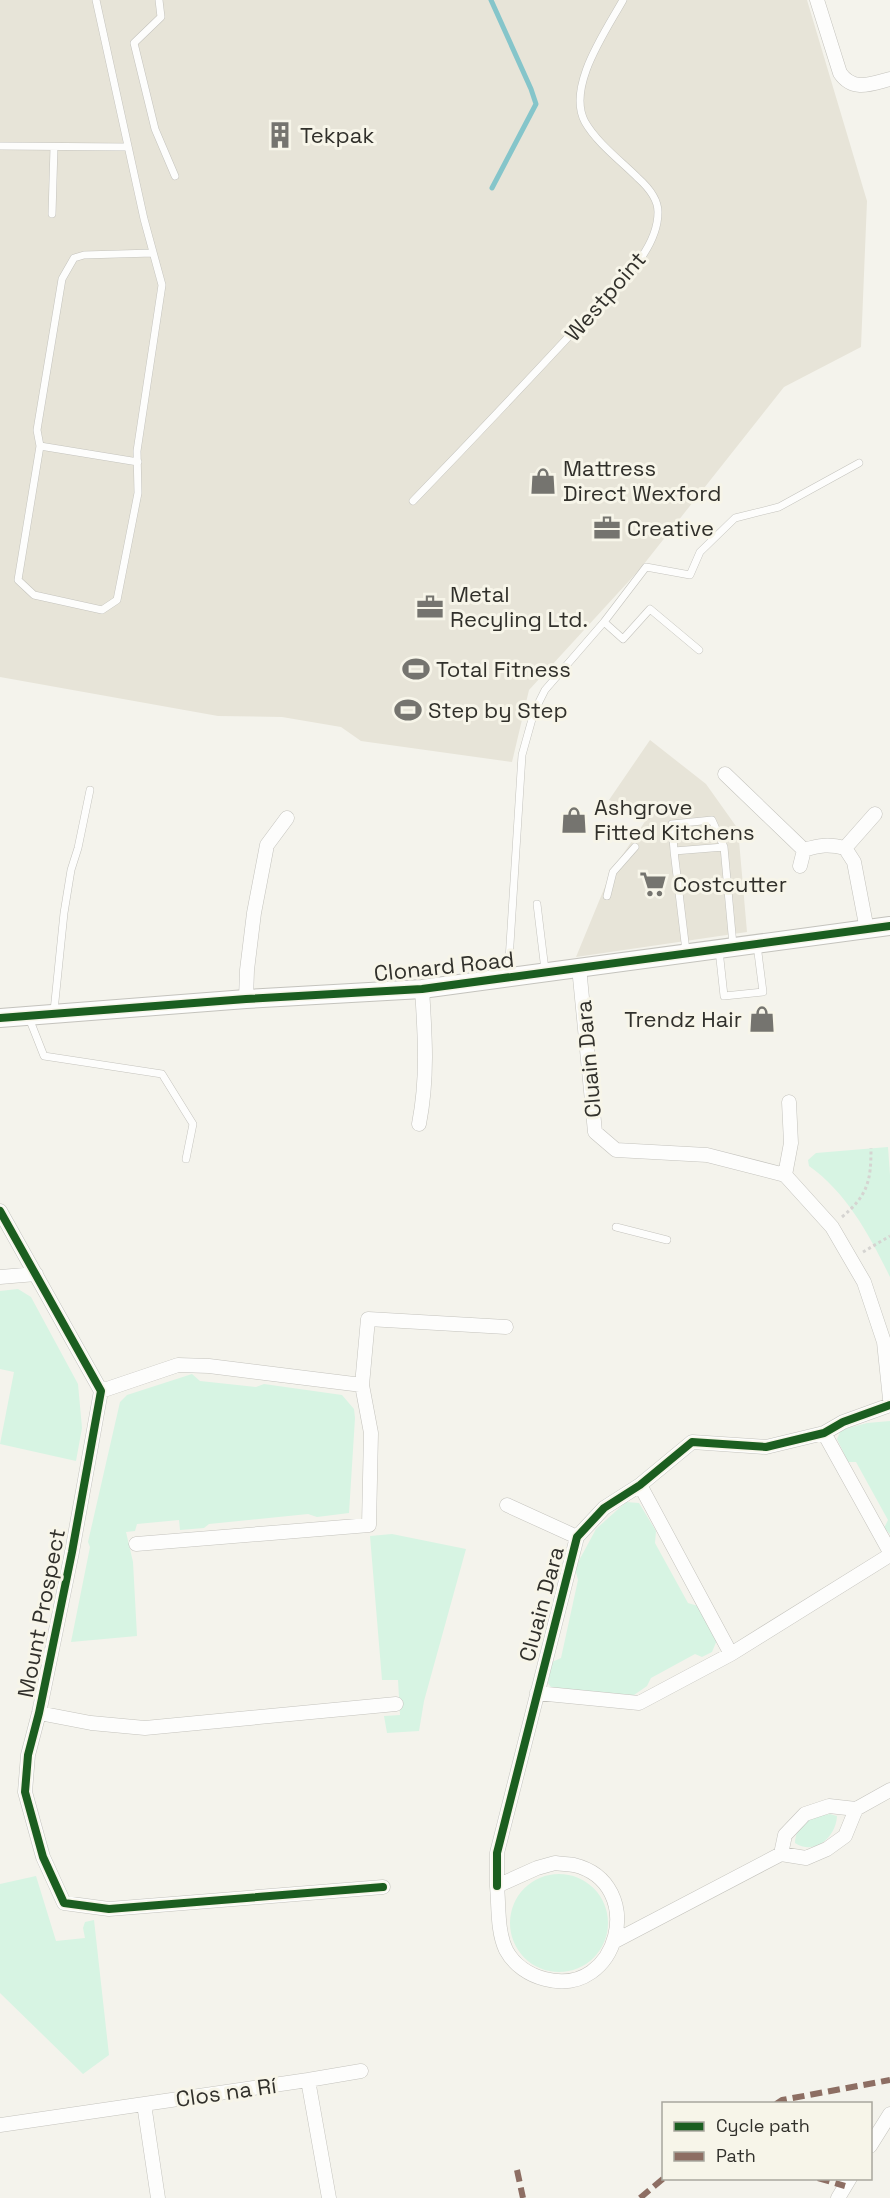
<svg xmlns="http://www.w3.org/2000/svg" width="890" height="2198" viewBox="0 0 890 2198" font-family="'Space Grotesk',sans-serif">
<rect width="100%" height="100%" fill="#f4f3ec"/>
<!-- built -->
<path fill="#e7e4d8" d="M0 0H807L867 201 861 347 784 387 640 569 529 690 512 762 361 741 341 727 282 717 218 716 0 677Z
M650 740 706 784 738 829 747 932 576 957 611 872 648 817 609 800Z"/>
<!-- green -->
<path fill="#d7f4e3" d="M888 1147 890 1175V1277C870 1236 847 1193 809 1166L808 1160 816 1153Z
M18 1289 31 1297 78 1384 82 1428 76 1461 0 1444 14 1372 0 1369V1291Z
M192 1374 200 1381 256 1387 264 1384 342 1395 354 1409 355 1418 349 1513 317 1517 308 1514 209 1524 204 1528 180 1530 179 1520 137 1524 135 1531 126 1532 133 1562 137 1636 71 1642 90 1547 88 1542 120 1402 127 1395Z
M890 1421V1534L884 1528 888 1520 856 1462H848L837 1439 841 1430 867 1423Z
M626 1502 639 1503 656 1531 655 1543 688 1603 698 1606 717 1640 712 1652 702 1657 695 1654 651 1678 647 1686 634 1695 553 1690 548 1683 552 1662 561 1658 578 1580 575 1568 596 1529Z
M392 1534 466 1549 424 1701 419 1731 387 1733 384 1716 400 1715 398 1680H382L370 1536Z
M830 1814 837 1816C836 1837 815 1856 795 1843 796 1823 811 1816 830 1814Z
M510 1923a49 49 0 1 1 98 0a49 49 0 1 1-98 0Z
M36 1876 56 1941 85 1938 83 1928 85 1922 94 1920 109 2055 83 2074 0 1993V1884Z"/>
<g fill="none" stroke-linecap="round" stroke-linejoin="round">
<!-- stream -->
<path stroke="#85c5ca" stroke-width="5" d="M491 0 531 89 536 104 492 188"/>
<defs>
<path id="service" d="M96 0 144 219 162 285 137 451 138 493 117 600 102 610 34 595 18 580 40 446 37 430 62 279 74 258 84 255 153 253
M159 0 161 17 134 43 155 129 175 176
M0 146 128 147
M52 214 54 147
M40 446 138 462
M413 501C467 445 520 389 573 332 595 308 621 285 641 258 650 245 658 229 658 212 658 198 648 187 638 178 621 161 597 143 585 122 566 87 606 31 623 0
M604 622 623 639 650 609 699 650
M724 847 674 851 672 824 712 820 724 847 733 945
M674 851 686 951
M607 896 613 872 635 847
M537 904 545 970
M719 950 724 996 763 992 757 945
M508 976 522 755 534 712 545 690 604 622 646 567 690 575 700 552 735 518 779 507 859 463
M54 1011 64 913 71 870 78 848 90 790
M29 1018 44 1056 162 1074 193 1124 186 1159
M616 1227 667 1240"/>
<path id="minor" d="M817 0 840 73C853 92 871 84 890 79
M725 774 804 850C819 845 830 844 845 848L854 862 867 930
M845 848 875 814
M800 866 804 850
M579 967 595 1132 616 1150 707 1155 785 1175 832 1227 864 1282 884 1342 890 1399
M246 999 247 970 254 913 267 845 287 818
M419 1124C428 1078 425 1035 422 989
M785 1175 791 1143 789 1102
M0 1211 101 1391 72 1552 39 1713 28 1755 25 1792 43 1857 64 1903 109 1909 383 1887
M0 1277 36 1274
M362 1385 368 1319 506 1327
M101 1391 178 1365 209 1366 362 1385 371 1433 369 1525 136 1544
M824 1433 890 1552
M640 1485 731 1654
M507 1505 577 1537
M537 1693 639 1703 731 1654 890 1555
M39 1713 91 1723 145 1728 396 1704
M856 1809 890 1790
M555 1863C561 1864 568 1864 574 1865 648 1883 619 1999 545 1979 529 1975 514 1965 506 1950 497 1931 499 1906 497 1886L537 1868Z
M497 1886V1853L577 1537 604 1508 640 1485 692 1442 766 1447 824 1433 843 1422 890 1405
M615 1941 781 1854 806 1858 827 1849 845 1836 856 1809 829 1806 805 1814 785 1835 781 1854
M308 2080 361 2071
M144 2104 158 2198
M0 2125 308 2080 329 2198
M870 2146 890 2114
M838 2198 850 2178"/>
<path id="tertiary" d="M0 1018 246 999 422 989 890 926"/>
</defs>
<!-- service casing -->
<use href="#service" stroke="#c4c3bd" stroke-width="8"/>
<!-- minor casing -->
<use href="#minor" stroke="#c4c3bd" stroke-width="15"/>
<!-- tertiary casing -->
<use href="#tertiary" stroke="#c4c3bd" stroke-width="20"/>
<!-- path -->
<path stroke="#d5d4d1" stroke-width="3" stroke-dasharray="3 3" stroke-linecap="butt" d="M842 1217C868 1195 871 1181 871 1148
M863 1252 890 1236"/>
<!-- service -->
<use href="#service" stroke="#fdfdfc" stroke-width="7"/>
<!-- minor -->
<use href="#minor" stroke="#fdfdfc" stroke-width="14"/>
<!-- tertiary -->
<use href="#tertiary" stroke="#fdfdfc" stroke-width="18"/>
<!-- quiet -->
<path stroke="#8d6e63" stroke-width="6" stroke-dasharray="12 6" stroke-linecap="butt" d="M776 2104 782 2100 890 2080
M517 2170 523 2198
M818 2178 845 2186
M640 2198 664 2178"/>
<defs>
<path id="cycleway" d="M0 1018 246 999 422 989 890 926
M0 1211 101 1391 72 1552 39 1713 28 1755 25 1792 43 1857 64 1903 109 1909 383 1887
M497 1886V1853L577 1537 604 1508 640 1485 692 1442 766 1447 824 1433 843 1422 890 1405"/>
</defs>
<!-- cycleway casing -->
<use href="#cycleway" stroke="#f7f5e9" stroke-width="11"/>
<!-- cycleway -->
<use href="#cycleway" stroke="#1b5e20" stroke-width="8"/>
</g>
<!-- icons -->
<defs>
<symbol id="building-bare" viewBox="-9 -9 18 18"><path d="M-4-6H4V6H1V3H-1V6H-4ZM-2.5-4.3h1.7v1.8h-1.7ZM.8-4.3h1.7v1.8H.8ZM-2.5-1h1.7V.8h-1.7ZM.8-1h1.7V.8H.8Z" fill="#75746f" stroke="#f7f5e9" stroke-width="2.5" paint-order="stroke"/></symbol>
<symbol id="shop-bare" viewBox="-9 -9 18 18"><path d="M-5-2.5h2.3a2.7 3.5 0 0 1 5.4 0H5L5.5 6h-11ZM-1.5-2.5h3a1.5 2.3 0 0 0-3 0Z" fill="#75746f" stroke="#f7f5e9" stroke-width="2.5" paint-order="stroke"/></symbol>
<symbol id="office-bare" viewBox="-9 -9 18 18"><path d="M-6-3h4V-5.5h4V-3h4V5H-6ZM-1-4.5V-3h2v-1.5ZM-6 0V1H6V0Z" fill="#75746f" stroke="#f7f5e9" stroke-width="2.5" paint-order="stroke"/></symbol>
<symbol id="stadium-bare" viewBox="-9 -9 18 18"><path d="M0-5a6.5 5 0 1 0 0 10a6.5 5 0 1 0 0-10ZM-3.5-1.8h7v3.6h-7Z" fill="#75746f" stroke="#f7f5e9" stroke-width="2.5" paint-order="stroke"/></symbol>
<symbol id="supermarket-bare" viewBox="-9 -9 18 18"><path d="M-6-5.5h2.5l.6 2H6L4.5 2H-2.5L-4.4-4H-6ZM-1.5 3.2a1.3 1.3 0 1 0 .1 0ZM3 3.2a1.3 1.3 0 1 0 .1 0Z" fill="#75746f" stroke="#f7f5e9" stroke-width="2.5" paint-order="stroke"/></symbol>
</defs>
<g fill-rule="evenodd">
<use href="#building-bare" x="261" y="116" width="38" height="38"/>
<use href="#shop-bare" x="524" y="462" width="38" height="38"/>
<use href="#office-bare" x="588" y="509" width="38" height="38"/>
<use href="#office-bare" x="411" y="588" width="38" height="38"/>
<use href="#stadium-bare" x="397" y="650" width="38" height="38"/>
<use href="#stadium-bare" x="389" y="691" width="38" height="38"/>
<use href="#shop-bare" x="555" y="801" width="38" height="38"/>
<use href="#supermarket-bare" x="634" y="865" width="38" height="38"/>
<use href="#shop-bare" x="743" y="1000" width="38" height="38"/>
</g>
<g text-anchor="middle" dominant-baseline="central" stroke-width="6" stroke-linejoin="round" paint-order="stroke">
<!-- poi labels -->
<g font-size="22" fill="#31302b" stroke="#f7f5e9" text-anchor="start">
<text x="300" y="135">Tekpak</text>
<text x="563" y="468">Mattress<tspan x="563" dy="25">Direct Wexford</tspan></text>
<text x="627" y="528">Creative</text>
<text x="450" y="594">Metal<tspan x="450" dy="25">Recyling Ltd.</tspan></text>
<text x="436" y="669">Total Fitness</text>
<text x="428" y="710">Step by Step</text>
<text x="594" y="807">Ashgrove<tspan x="594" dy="25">Fitted Kitchens</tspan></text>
<text x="673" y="884">Costcutter</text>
<text x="742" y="1019" text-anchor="end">Trendz Hair</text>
</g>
<!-- street labels -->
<g font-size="22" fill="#31302b" stroke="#f7f5e9">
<text transform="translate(605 296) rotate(-49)">Westpoint</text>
<text transform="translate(444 966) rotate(-6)">Clonard Road</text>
<text transform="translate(588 1059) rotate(-95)">Cluain Dara</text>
<text transform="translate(541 1604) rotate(-75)">Cluain Dara</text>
<text transform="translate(41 1613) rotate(-79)">Mount Prospect</text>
<text transform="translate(226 2092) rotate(-8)">Clos na Rí</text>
</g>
</g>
<!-- legend -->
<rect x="662" y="2102" width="210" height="78" fill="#f7f5e9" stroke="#a8a69d" stroke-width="1.5"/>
<rect x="674" y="2122" width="30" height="9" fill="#1b5e20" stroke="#a8a69d" stroke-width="1.5"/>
<text x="716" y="2132" font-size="18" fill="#31302b">Cycle path</text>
<rect x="674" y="2152" width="30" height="9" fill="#8d6e63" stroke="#a8a69d" stroke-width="1.5"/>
<text x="716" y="2162" font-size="18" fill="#31302b">Path</text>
</svg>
